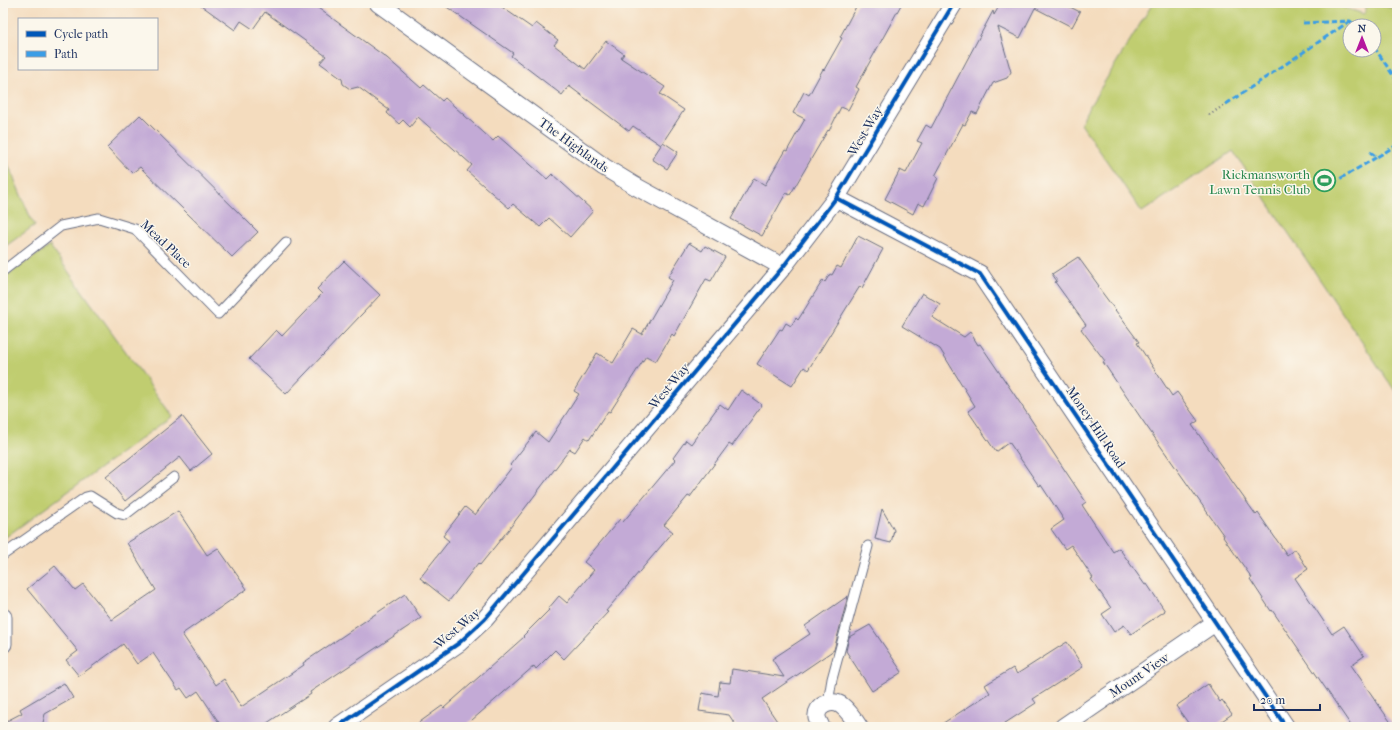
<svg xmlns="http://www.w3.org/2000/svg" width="1400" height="730" viewBox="0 0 1400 730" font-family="'IM FELL French Canon',serif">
<rect width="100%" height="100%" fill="#fbf7ec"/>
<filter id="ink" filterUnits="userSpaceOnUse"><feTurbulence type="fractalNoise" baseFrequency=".025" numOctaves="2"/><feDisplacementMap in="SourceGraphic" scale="8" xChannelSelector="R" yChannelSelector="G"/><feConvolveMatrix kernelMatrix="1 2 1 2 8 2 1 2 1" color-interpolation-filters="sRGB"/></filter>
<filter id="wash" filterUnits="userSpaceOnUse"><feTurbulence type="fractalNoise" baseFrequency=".012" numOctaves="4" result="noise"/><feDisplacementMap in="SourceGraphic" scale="16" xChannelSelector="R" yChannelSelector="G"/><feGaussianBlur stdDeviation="0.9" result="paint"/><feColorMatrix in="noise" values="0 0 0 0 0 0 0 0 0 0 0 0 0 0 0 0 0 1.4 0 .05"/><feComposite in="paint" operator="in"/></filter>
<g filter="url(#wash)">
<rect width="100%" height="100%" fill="#f4dcbe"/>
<!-- green -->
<path fill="#c0cd6f" stroke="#6e7e66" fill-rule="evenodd" d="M1153 3H1330L1364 14 1368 3H1377L1397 10V394L1233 151 1142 212 1081 124 1086 112ZM1350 26H1374V50H1350Z
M3 152 31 219 35 225 3 248Z
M50 246 172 416 3 539V278Z"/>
<g id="blocks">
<!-- building -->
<path fill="#c3aad6" d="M198 3H311L387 58 421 88 424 85 442 101 445 98 493 141 498 136 547 179 552 174 593 211 570 237 549 218 540 227 513 204 509 208 467 171 472 165 418 117 410 127 403 120 399 124 387 113 389 110 358 87 350 89 343 84 342 79 320 63 326 56 265 12 253 29 241 21 235 30Z
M441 3H496L532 28 536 23 558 40 554 45 585 69 606 41 624 54 621 58 665 87 660 94 684 110 661 145 633 126 629 131 569 86 562 95 511 56 513 53Z
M858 3H902L856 87 859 89 848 110 841 107 829 131 828 130 790 195 786 193 762 236 731 219 754 178 765 185 785 150 787 151 805 119 793 113 804 92 809 95 823 69 824 70 842 38 840 37Z
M1001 3H1062L1080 12 1072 27 1035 8 1020 38 998 27 1011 72 1007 78 993 83 977 114 972 112 965 125 963 124 935 176 938 178 924 206 918 203 913 214 885 199 900 170 906 173 922 143 917 141 926 125 931 128 993 11 994 15Z
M140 115 258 232 232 257 140 167 132 173 107 147Z
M663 142 678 152 667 169 652 159Z
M858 236 883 249 862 288 860 286 808 370 804 367 792 386 757 364 780 329 782 330 786 323 791 326 796 318 798 320 823 280 825 282 830 274 832 275 837 266 841 268Z
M689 243 702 251 705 246 725 257 711 281 706 279 674 336 672 334 656 361 646 356 610 412 608 411 589 440 585 437 575 452 570 449 509 529 480 565 478 563 449 601 420 578 449 541 443 536 465 507 475 515 512 467 510 465 536 432 548 442 579 394 574 391 597 353 613 363 633 329 642 334 673 280 668 277Z
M1078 257 1099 286 1098 287 1139 342 1137 343 1172 396 1177 392 1198 421 1192 425 1256 515 1258 513 1287 555 1295 549 1308 569 1295 578 1332 634 1344 626 1364 656 1351 665 1394 727H1352L1272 610 1271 611 1250 579 1252 578 1223 537 1224 536 1145 424 1103 362 1105 361 1081 329 1086 325 1055 282 1057 281 1052 274Z
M344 261 380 295 286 394 249 359 276 330 282 336 322 294 317 289Z
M922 293 940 304 932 317 964 337 970 332 978 345 980 344 1014 394 1086 502 1082 505 1113 552 1119 548 1145 585 1147 584 1165 611 1131 634 1124 625 1114 632 1102 614 1111 608 1091 579 1093 578 1071 545 1065 549 1051 529 1064 520 1041 485 1039 486 1009 442 996 452 968 411 975 406 940 349 902 326Z
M741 390 762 405 732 446 729 444 690 497 688 496 664 525 673 532 606 611 608 612 564 659 555 650 536 669 534 666 464 727H413L442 706 444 708 524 637 523 636 549 610 548 609 559 596 567 603 594 570 584 562 620 519 623 522 675 460 673 458 686 440 691 444 720 404 728 410Z
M182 416 212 454 191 471 180 457 125 501 106 477Z
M882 509 894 530 891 543 875 539Z
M178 511 207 555 218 548 247 589 182 634 216 685 224 679 241 707 304 665 303 663 405 594 421 618 310 692 311 694 261 727H222L198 691 188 698 181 688 178 690 153 653 137 664 123 644 79 676 66 660 78 651 27 589 55 566 75 590 83 584 112 620 156 590 127 543Z
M848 596 834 650 762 699 781 727H737L729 715 699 711 702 693 718 696 720 682 730 683 732 669 784 677 772 659 810 634 805 626Z
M870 625 902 672 872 691 846 651 849 637Z
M1067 642 1083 667 1033 699 1036 703 999 727H937L990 693 985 685 1013 668 1017 674Z
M64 683 73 698 45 714 42 727H3V723L22 713 20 709Z
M1208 684 1220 702 1222 700 1232 714 1213 727H1191L1176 706Z"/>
</g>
</g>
<g filter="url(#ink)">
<use href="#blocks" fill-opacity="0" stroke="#676c80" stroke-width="1"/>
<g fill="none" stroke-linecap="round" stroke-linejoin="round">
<defs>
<path id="lane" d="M3 271 61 226 99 218 135 229 218 314 286 242
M3 555 86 497 90 496 117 513 125 515 174 477
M828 703 832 679 868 546"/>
<path id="street" d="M378 3 604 167 635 186 783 267
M836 198 980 274 1286 727
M3 617V644
M337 727 459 643 485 619 783 267 836 198 954 3
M821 727C820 724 818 721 817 718 815 705 832 699 841 705 849 711 854 719 859 727
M1063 727 1216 622"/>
</defs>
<!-- lane casing -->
<use href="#lane" stroke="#676c80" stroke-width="11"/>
<!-- street casing -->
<use href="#street" stroke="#676c80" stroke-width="19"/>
<!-- path -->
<path stroke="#676c80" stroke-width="2.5" stroke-dasharray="1 3" stroke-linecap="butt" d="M1209 115 1226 104"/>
<!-- lane -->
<use href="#lane" stroke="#fff" stroke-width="9"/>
<!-- street -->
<use href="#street" stroke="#fff" stroke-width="17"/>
<!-- quiet -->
<path stroke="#3b9de6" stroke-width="3" stroke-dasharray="6 3" stroke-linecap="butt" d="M1303 23 1350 21 1356 26
M1374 47 1397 81
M1226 104 1350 21
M1370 152 1377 157 1397 145
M1324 182 1331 184 1377 157"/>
<defs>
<path id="cycleway" d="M836 198 980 274 1286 727
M337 727 459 643 485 619 783 267 836 198 954 3"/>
</defs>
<!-- cycleway casing -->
<use href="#cycleway" stroke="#fbf7ec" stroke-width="6"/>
<!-- cycleway -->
<use href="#cycleway" stroke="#0057b8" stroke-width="4"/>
</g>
</g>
<!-- icons -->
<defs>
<symbol id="stadium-ring" viewBox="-11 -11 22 22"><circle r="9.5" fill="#fbf7ec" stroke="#2e9e5b" stroke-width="1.5"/><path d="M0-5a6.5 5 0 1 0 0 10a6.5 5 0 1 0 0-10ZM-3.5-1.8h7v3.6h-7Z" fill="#2e9e5b"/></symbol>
</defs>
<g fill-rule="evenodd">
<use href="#stadium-ring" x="1312" y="168" width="25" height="25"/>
</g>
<g text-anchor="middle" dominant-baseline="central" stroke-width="3" stroke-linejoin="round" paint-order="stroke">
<!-- street labels -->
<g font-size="13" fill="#1b2f5e" stroke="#fbf7ec">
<text transform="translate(865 131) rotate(-59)">West Way</text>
<text transform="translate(574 145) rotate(36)">The Highlands</text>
<text transform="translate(166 244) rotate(43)">Mead Place</text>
<text transform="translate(669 386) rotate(-50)">West Way</text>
<text transform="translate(1096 427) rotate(56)">Money Hill Road</text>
<text transform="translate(457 628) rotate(-40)">West Way</text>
<text transform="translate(1139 675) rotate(-34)">Mount View</text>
</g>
<!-- leisure labels -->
<g font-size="13" fill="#27864d" stroke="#fbf7ec" text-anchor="end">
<text x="1310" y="174">Rickmansworth<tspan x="1310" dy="15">Lawn Tennis Club</tspan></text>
</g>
</g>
<!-- margin -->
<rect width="1400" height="730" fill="none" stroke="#fbf7ec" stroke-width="16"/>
<!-- legend -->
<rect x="18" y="18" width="140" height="52" fill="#fbf7ec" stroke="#a1a7b3"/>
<rect x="26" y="31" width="20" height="6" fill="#0057b8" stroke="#a1a7b3"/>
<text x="54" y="38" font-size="12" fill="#1b2f5e">Cycle path</text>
<rect x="26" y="51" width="20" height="6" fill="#3b9de6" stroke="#a1a7b3"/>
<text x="54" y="58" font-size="12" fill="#1b2f5e">Path</text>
<!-- north arrow -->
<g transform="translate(1362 38)"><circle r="19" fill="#fbf7ec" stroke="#a1a7b3"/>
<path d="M0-3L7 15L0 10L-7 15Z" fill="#b5179e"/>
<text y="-6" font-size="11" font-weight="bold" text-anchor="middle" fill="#1b2f5e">N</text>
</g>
<!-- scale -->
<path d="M1254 704v6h66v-6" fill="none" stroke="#1b2f5e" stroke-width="2"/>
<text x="1260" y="704" font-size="12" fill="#1b2f5e" stroke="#fbf7ec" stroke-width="3" paint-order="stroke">20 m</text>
</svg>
